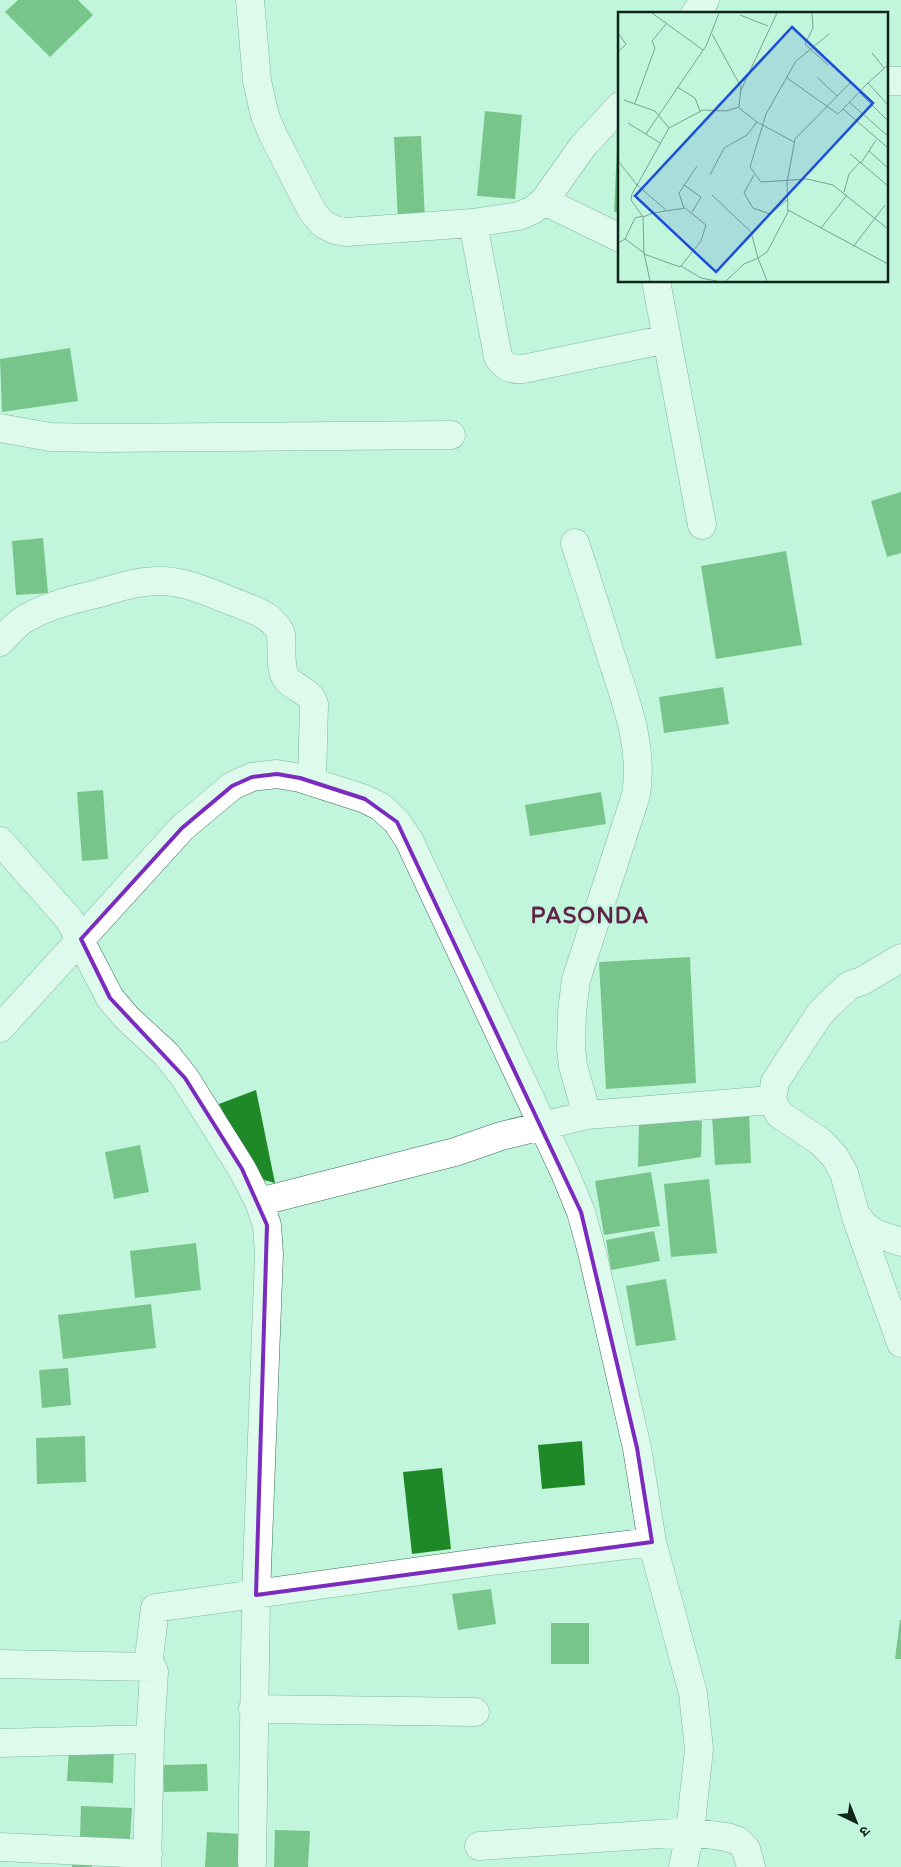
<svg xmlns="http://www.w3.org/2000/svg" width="901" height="1867" viewBox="0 0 901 1867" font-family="'Varela Round','Noto Sans Devanagari',sans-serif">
<rect width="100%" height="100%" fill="#c1f6dd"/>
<!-- building -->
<path fill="#1f8928" d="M18 0H78L93 15 50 57 5 12Z
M485 111 522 115 515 199 477 196Z
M421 136 425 220 398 221 394 137Z
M617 148H620V212H614Z
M70 348 78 401 2 412 0 359Z
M901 492V553L887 557 871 501Z
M43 538 48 593 16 595 12 541Z
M786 551 802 645 716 659 701 566Z
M723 687 729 724 664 733 659 697Z
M103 790 108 859 82 861 77 792Z
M601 792 606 824 530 836 525 805Z
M690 957 696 1083 606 1089 599 962Z
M256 1090 275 1183 264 1180 251 1165 219 1104Z
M749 1113 751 1163 715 1165 712 1115Z
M639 1120 702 1121 701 1157 638 1167Z
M140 1145 149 1192 114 1199 105 1152Z
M651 1172 660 1226 604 1235 595 1181Z
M709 1179 717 1253 671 1257 664 1184Z
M654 1231 660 1261 611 1270 606 1240Z
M196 1243 201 1290 135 1298 130 1251Z
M666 1279 676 1340 636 1346 626 1286Z
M151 1304 156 1348 63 1359 58 1315Z
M68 1368 71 1405 42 1408 39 1370Z
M85 1436 86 1482 37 1484 36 1438Z
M582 1441 585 1485 542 1489 538 1445Z
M442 1468 451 1549 412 1554 403 1472Z
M491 1589 496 1624 458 1630 452 1594Z
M900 1620H901V1659H895Z
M551 1623H589V1664H551Z
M69 1749 114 1752 113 1783 67 1781Z
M207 1764 208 1791 164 1792 163 1765Z
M81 1806 132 1808 130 1839 80 1837Z
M275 1830 310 1831 308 1867H274Z
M207 1832 243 1834 241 1867H205Z
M72 1865H92V1867H72Z"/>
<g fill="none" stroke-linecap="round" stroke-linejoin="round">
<defs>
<path id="street" d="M250 0 257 81 265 116 273 135 312 211 323 224 335 230 346 232 473 223 519 216 533 210 544 201 583 146 620 106
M695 14 705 0
M887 81H901
M544 201 620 238
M473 223 498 357C505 367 510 370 523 369L667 339
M656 281 702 525
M0 428 50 437 100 438 451 435
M575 543C587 580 599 616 610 653 625 699 644 745 636 795L576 980 572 1012 571 1047 573 1066 587 1115
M0 642C9 633 16 623 28 617 50 605 75 599 100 593 120 587 141 580 163 581 189 582 215 595 239 604 255 611 274 616 281 634 282 646 280 662 284 674 290 689 309 688 314 704L312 782
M0 841 69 919 110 998 127 1018 166 1054 185 1078 242 1169 259 1202 267 1225 269 1254 256 1595 252 1863
M901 958 862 981 850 985 829 1004 819 1015 786 1065 775 1082 772 1100 779 1114 821 1142 835 1157 844 1173 855 1213 863 1224 874 1233 901 1242
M0 1028 182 828 232 786 252 777 277 774 300 778 365 799 381 807 397 822 409 840 565 1173 581 1212 592 1252 637 1448 652 1542 693 1693 699 1749 690 1832 683 1867
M259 1202 455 1152 501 1136 587 1115 772 1100
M856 1217 901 1343
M0 1664 152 1667 154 1672 150 1739 147 1867
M148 1666 155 1608 492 1561 652 1542
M253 1709 475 1712
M0 1743 150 1739
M479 1846 690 1832 727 1837 738 1841 746 1849 751 1867
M0 1847 148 1854"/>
</defs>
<!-- street casing -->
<use href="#street" stroke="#396b55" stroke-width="29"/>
<!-- street -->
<use href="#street" stroke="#fff" stroke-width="28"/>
</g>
<!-- marked area -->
<path d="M0 0H901V1867H0ZM277 774 300 778 365 799 397 822 581 1212 637 1448 652 1542 256 1595 267 1225 242 1169 185 1078 110 998 81 939 182 828 232 786 252 777Z" fill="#c1f6dd" fill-opacity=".55" fill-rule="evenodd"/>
<path fill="none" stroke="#7b2cbf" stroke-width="4" stroke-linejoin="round" d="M277 774 300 778 365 799 397 822 581 1212 637 1448 652 1542 256 1595 267 1225 242 1169 185 1078 110 998 81 939 182 828 232 786 252 777Z"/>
<g text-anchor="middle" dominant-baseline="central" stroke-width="5" stroke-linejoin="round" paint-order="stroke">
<!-- district labels -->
<g font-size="22" font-weight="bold" letter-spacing="1" fill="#5f234a" stroke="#c1f6dd">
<text x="590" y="916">PASONDA</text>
</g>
</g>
<!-- overview -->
<g transform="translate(618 12)">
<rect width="270" height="270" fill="#c1f6dd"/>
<path fill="none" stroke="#7aa28f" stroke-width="1" d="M34 1 85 38M194 1 195 16 187 32 210 53M122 3 150 14M0 21 8 32 0 40M211 22 178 49 148 102 132 155 143 170 189 167 215 173 270 217M254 41 266 56M199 65 219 84M169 66 220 102 250 71 270 93M250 71 270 53M59 75 77 86 82 99M123 78 159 1M241 80 270 109M6 88 37 99 51 116M231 90 270 124M17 91 37 36 34 29 48 12M121 96 139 110 176 130M225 97 270 136M10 111 42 131M28 122 88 34 101 1M251 139 270 156M232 142 243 151 258 128M0 149 19 173 48 198M243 151 270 174M92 163 106 136 129 123 139 110M136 163 126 181 135 196 152 202 169 188M66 173 83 185 74 200M226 180 231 162 242 150M94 183 133 220 140 246 149 240 170 200 169 171 177 127 232 71M66 196 61 181 79 154M170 198 270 252M25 205 35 201 67 196 88 213 83 229 62 255 26 242M203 216 229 183M7 227 26 241M0 231 7 227 17 206 25 204M235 235 267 193M63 254 83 266 99 269M32 269 26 241 25 205 13 188 14 182 51 116 85 98 108 99 121 95 123 75 94 22M108 269 126 252 140 246 149 269"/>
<path fill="#1d4ed8" fill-opacity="0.15" stroke="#1d4ed8" stroke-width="2.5" d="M174 15 255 91 98 260 17 184Z"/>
<rect width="270" height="270" fill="none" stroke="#0f241b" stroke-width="2.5"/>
</g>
<!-- north arrow -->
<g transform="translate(856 1822) rotate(137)" stroke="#c1f6dd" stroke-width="4" paint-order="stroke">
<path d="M0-4L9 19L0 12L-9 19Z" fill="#0f241b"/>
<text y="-8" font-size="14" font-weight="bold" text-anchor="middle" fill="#0f241b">उ</text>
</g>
</svg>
